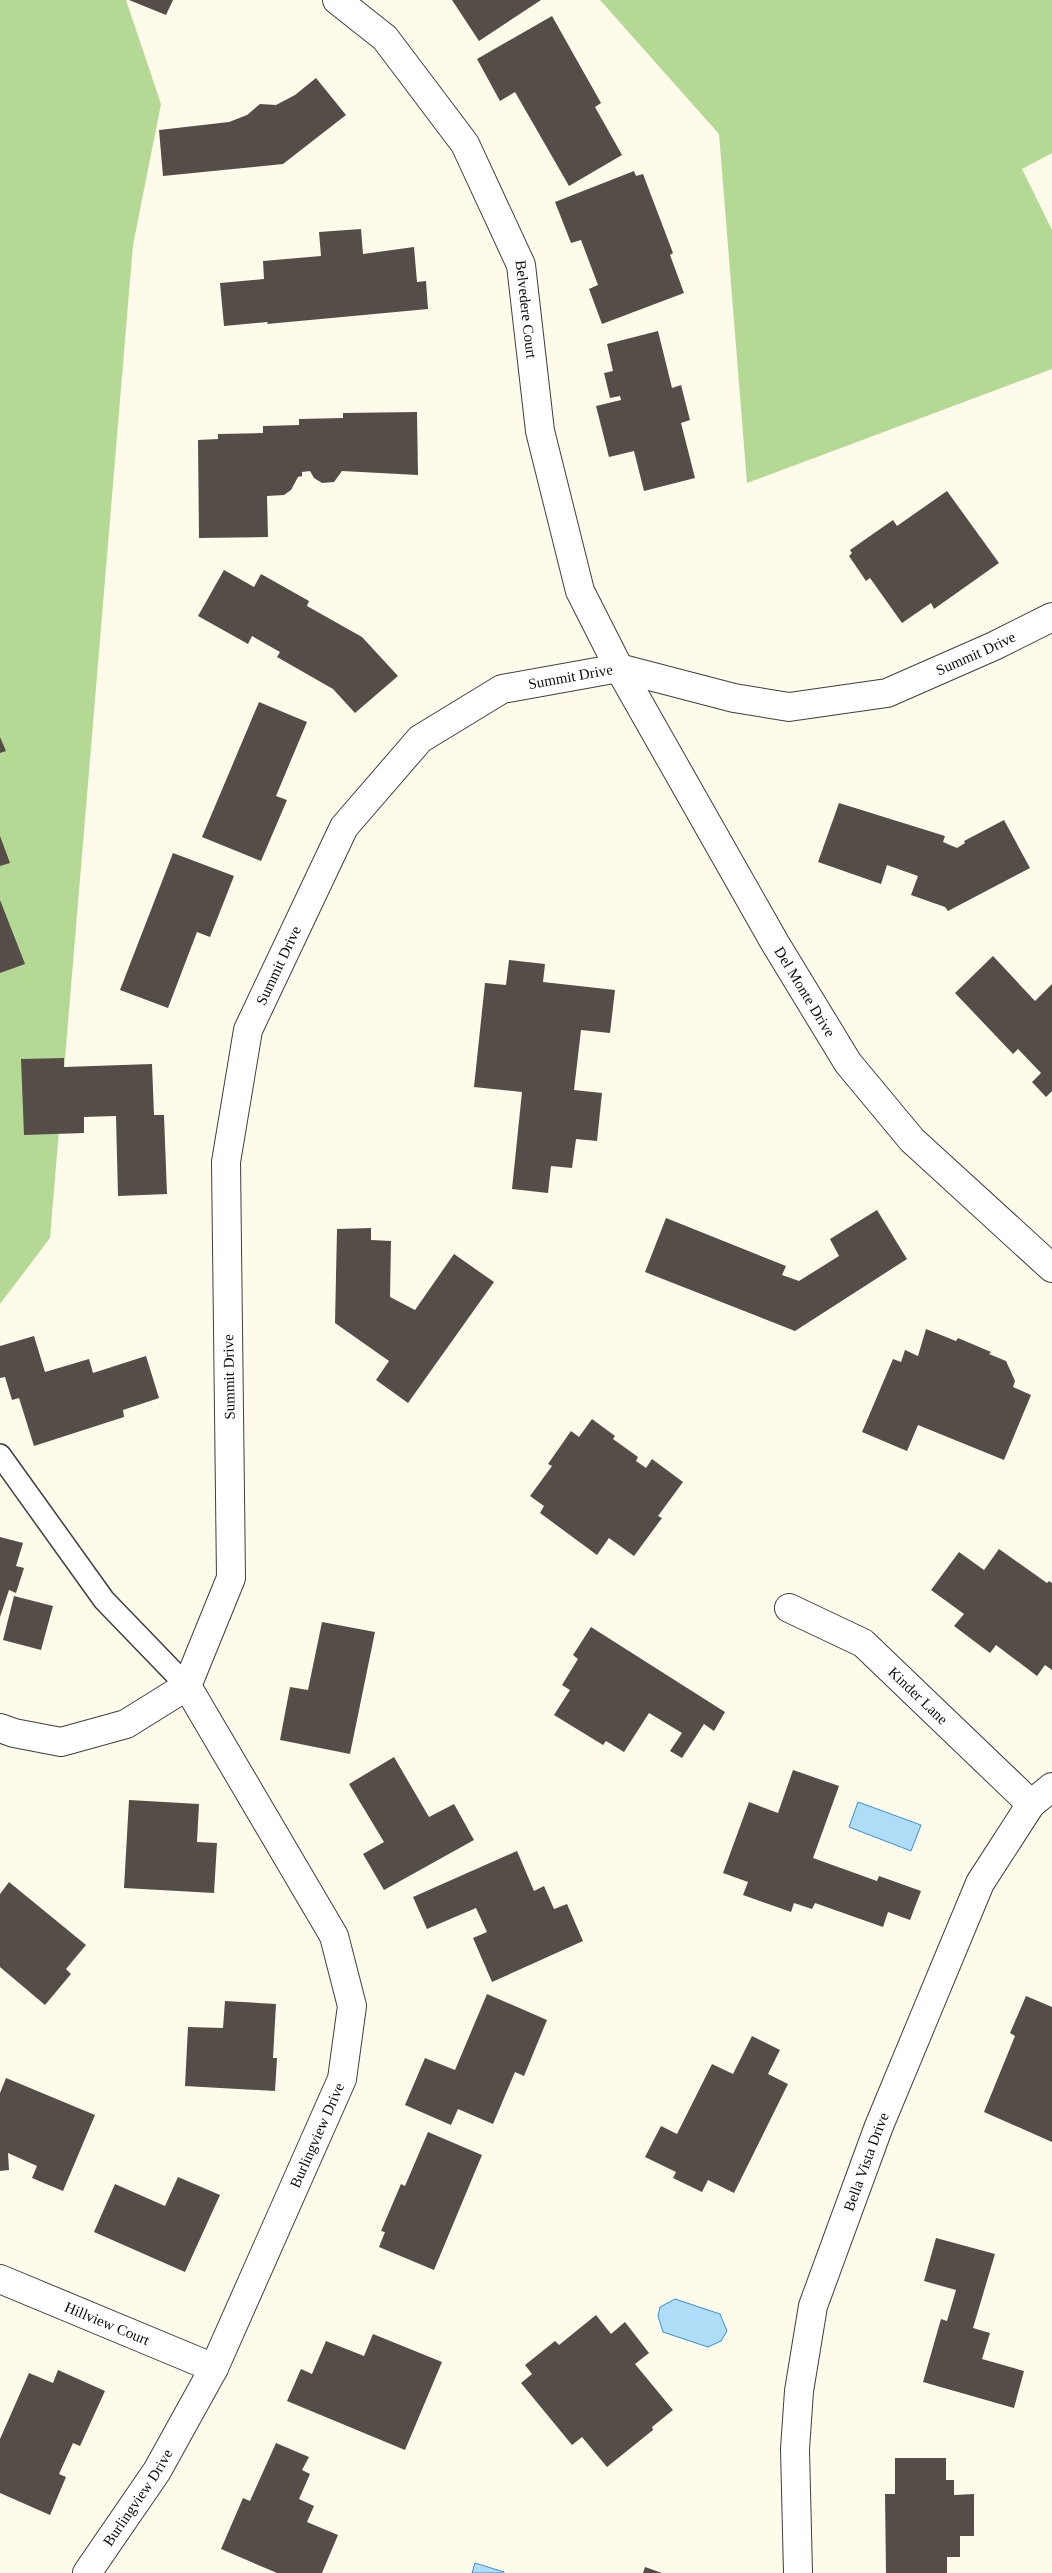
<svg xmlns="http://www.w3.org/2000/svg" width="1052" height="2573" viewBox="0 0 1052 2573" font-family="'Times New Roman',serif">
<rect width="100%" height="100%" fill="#fffbea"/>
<!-- forest -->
<path fill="#b4d994" d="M0 0H126L161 104 133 245 50 1238 0 1304Z
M600 0H1052V153L1022 169 1052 230V369L747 483 719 134Z"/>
<!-- water -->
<path fill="#afdcf6" stroke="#3692cd" d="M858 1802 921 1825 911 1851 849 1827Z
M675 2299 720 2314 727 2331 721 2341 708 2347 663 2332 658 2316 660 2307Z
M475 2563 504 2572V2573H472Z"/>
<!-- building -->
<path fill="#544d48" d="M129 0H173L166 15Z
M452 0H541L479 41Z
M552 16 601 103 595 107 622 155 569 186 515 92 500 101 477 59Z
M316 78 346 115 283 164 163 176 159 130 229 122 247 115 260 104 276 105 295 95Z
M634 171 636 176 643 174 673 253 670 255 684 293 602 324 589 289 598 285 581 240 571 243 555 202Z
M361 229 363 254 414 247 417 282 426 281 428 309 267 324 268 322 224 326 220 283 264 279 263 261 321 256 319 232Z
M658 331 672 388 681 385 690 420 681 423 695 478 644 491 634 451 609 457 596 406 621 400 620 396 610 398 604 373 613 371 607 344Z
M417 412 418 475 342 471 334 482 322 483 314 478 310 471 302 472V476L298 477 291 490 284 495 267 496 268 537 199 538 198 440 218 439V434L263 433V426L299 425V419L343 418V413Z
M947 491 999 563 934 609 931 603 902 623 870 578 866 581 849 556 852 553 850 550 893 520 897 526Z
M224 570 254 587 261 574 309 601 307 606 362 637 398 676 355 713 333 689 277 657 280 652 252 636 248 644 198 616Z
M259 702 307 722 276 796 287 800 261 861 202 837Z
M0 737 6 751 0 753Z
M839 803 945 836 943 842 957 848 965 843 964 841 1004 820 1030 868 948 911 945 907 911 895 918 876 887 865 881 884 818 862Z
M0 836 10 863 0 866Z
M173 853 234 876 210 937 197 932 168 1008 120 990Z
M0 900 25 964 0 973Z
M993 956 1035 1001 1052 984V1091L1046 1097 1032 1082 1041 1073 1018 1049 1013 1054 955 993Z
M509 960 545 964 543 982 615 990 610 1033 581 1030 574 1090 602 1093 597 1141 576 1139 572 1168 551 1166 548 1193 512 1189 522 1092 474 1087 485 983 506 985Z
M64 1058V1067L152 1064 154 1115H164L167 1194 118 1196 116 1116 84 1117V1133L24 1135 21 1059Z
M877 1210 907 1259 795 1331 645 1272 666 1218 786 1266 782 1275 799 1281 839 1256 830 1239Z
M371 1228V1240L391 1241 390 1297 415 1310 454 1254 494 1282 408 1403 376 1380 389 1361 335 1323 337 1229Z
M926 1329 956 1341 958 1338 991 1352 989 1354 1006 1361 1015 1381 1013 1387 1031 1395 1004 1460 918 1425 907 1451 862 1432 893 1359 901 1362 905 1350 918 1356Z
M34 1336 45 1372 89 1359 93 1373 146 1356 159 1398 123 1410 124 1417 34 1446 19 1398 12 1400 5 1377 0 1378V1346Z
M592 1419 615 1436 613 1439 638 1457 636 1461 646 1468 652 1459 683 1482 658 1516 662 1518 634 1556 609 1538 597 1555 540 1513 544 1506 530 1496 552 1466 548 1464 571 1431 579 1437Z
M0 1537 23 1543 16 1566 24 1568 16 1593 9 1590 0 1617Z
M999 1549 1047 1583 1049 1581 1052 1583V1670L1045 1665 1037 1676 996 1645 990 1653 954 1626 964 1614 931 1590 959 1552 984 1570Z
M14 1596 53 1606 41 1650 3 1640Z
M322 1622 375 1632 350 1754 280 1740 290 1687 308 1690Z
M591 1627 725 1712 714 1731 704 1724 682 1758 670 1751 682 1733 649 1713 624 1752 606 1741 603 1745 554 1715 570 1690 562 1685 578 1659 573 1655Z
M394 1757 429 1817 454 1804 474 1840 384 1890 363 1854 384 1842 349 1784Z
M793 1770 839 1786 813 1858 877 1881 879 1876 921 1891 910 1920 888 1912 883 1927 815 1903 812 1909 794 1903 791 1912 743 1895 748 1882 723 1873 749 1802 778 1813Z
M129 1800 199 1804 197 1842 217 1843 214 1893 124 1888Z
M517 1851 534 1891 544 1886 554 1909 567 1904 583 1941 492 1982 473 1938 487 1932 476 1908 427 1929 413 1897Z
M9 1882 86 1945 66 1969 71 1974 45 2005 0 1967V1894Z
M487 1994 547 2020 524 2076 515 2072 493 2124 458 2109 451 2125 405 2105 425 2058 455 2070Z
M1026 1996 1052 2007V2142L984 2112 1015 2036 1010 2033Z
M225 2001 276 2004 273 2058H277L275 2091 185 2086 188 2027 223 2028Z
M752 2036 780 2050 768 2074 788 2084 734 2193 708 2180 702 2192 673 2178 676 2172 645 2157 661 2126 677 2134 712 2064 733 2074Z
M6 2078 95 2115 63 2191 32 2178 37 2166 8 2153 9 2170 0 2171V2093Z
M428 2132 482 2155 434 2270 379 2247 385 2232 381 2231 401 2184 405 2186Z
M178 2177 220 2195 185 2272 94 2232 115 2184 165 2206Z
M936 2238 995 2254 973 2328 990 2333 982 2359 1024 2371 1014 2408 923 2382 941 2319 947 2321 956 2290 924 2281Z
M596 2315 611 2334 625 2322 649 2353 635 2364 673 2410 652 2427 653 2430 607 2467 582 2437 572 2445 521 2383 532 2374 525 2365 555 2341 559 2345Z
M373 2334 442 2362 405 2450 287 2401 301 2369 312 2374 326 2341 364 2356Z
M58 2370 105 2391 80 2446 73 2443 59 2474 66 2477 50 2515 0 2493V2439L29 2373 53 2383Z
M276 2443 309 2457 302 2470 310 2474 299 2499 314 2506 307 2522 338 2535 322 2573H277L221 2549 243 2498 250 2501Z
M895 2458H946V2480H954V2495L974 2494V2536H960V2557H947V2573H886L885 2494H895Z
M645 2567 662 2573H643Z"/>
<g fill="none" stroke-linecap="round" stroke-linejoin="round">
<defs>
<path id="lane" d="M0 1455 104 1600 187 1686"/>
<g id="street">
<path id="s1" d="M337 0 385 38 465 144 521 265 540 431 580 591 619 668 775 943 848 1063 912 1140 1052 1268"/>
<path id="s2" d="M789 1608 863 1643 1031 1804"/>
<path id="s3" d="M0 1728 14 1733 61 1742 126 1724 187 1686 231 1578 226 1162 248 1030 344 827 420 739 502 689 619 668 734 698 789 707 887 693 994 646 1052 617"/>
<path id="s4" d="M0 2279 214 2368"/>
<path id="s5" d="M87 2573 157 2471 214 2368 342 2079 352 2006 334 1936 187 1686"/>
<path id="s6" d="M798 2573 795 2449 799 2391 813 2306 879 2126 980 1883 1031 1804 1052 1787"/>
</g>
</defs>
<!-- lane casing -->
<use href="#lane" stroke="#3f3f3f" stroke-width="24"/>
<!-- street casing -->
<use href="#street" stroke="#3f3f3f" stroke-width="30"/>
<!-- lane -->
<use href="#lane" stroke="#fff" stroke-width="21"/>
<!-- street -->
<use href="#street" stroke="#fff" stroke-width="28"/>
</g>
<g text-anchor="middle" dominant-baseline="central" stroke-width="5" stroke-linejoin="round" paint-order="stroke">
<!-- street labels -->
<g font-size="15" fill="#0c0c0c" stroke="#fff">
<text stroke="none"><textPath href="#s1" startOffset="372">Belvedere Court</textPath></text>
<text stroke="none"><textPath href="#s3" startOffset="1795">Summit Drive</textPath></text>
<text stroke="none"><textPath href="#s3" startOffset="1375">Summit Drive</textPath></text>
<text stroke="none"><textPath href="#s3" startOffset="940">Summit Drive</textPath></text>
<text stroke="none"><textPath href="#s1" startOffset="1119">Del Monte Drive</textPath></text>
<text transform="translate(229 1377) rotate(-91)">Summit Drive</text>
<text stroke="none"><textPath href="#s2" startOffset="158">Kinder Lane</textPath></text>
<text stroke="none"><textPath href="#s5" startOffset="496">Burlingview Drive</textPath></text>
<text stroke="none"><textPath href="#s6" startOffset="422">Bella Vista Drive</textPath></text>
<text stroke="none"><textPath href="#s4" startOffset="116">Hillview Court</textPath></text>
<text stroke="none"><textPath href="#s5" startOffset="91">Burlingview Drive</textPath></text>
</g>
</g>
</svg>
